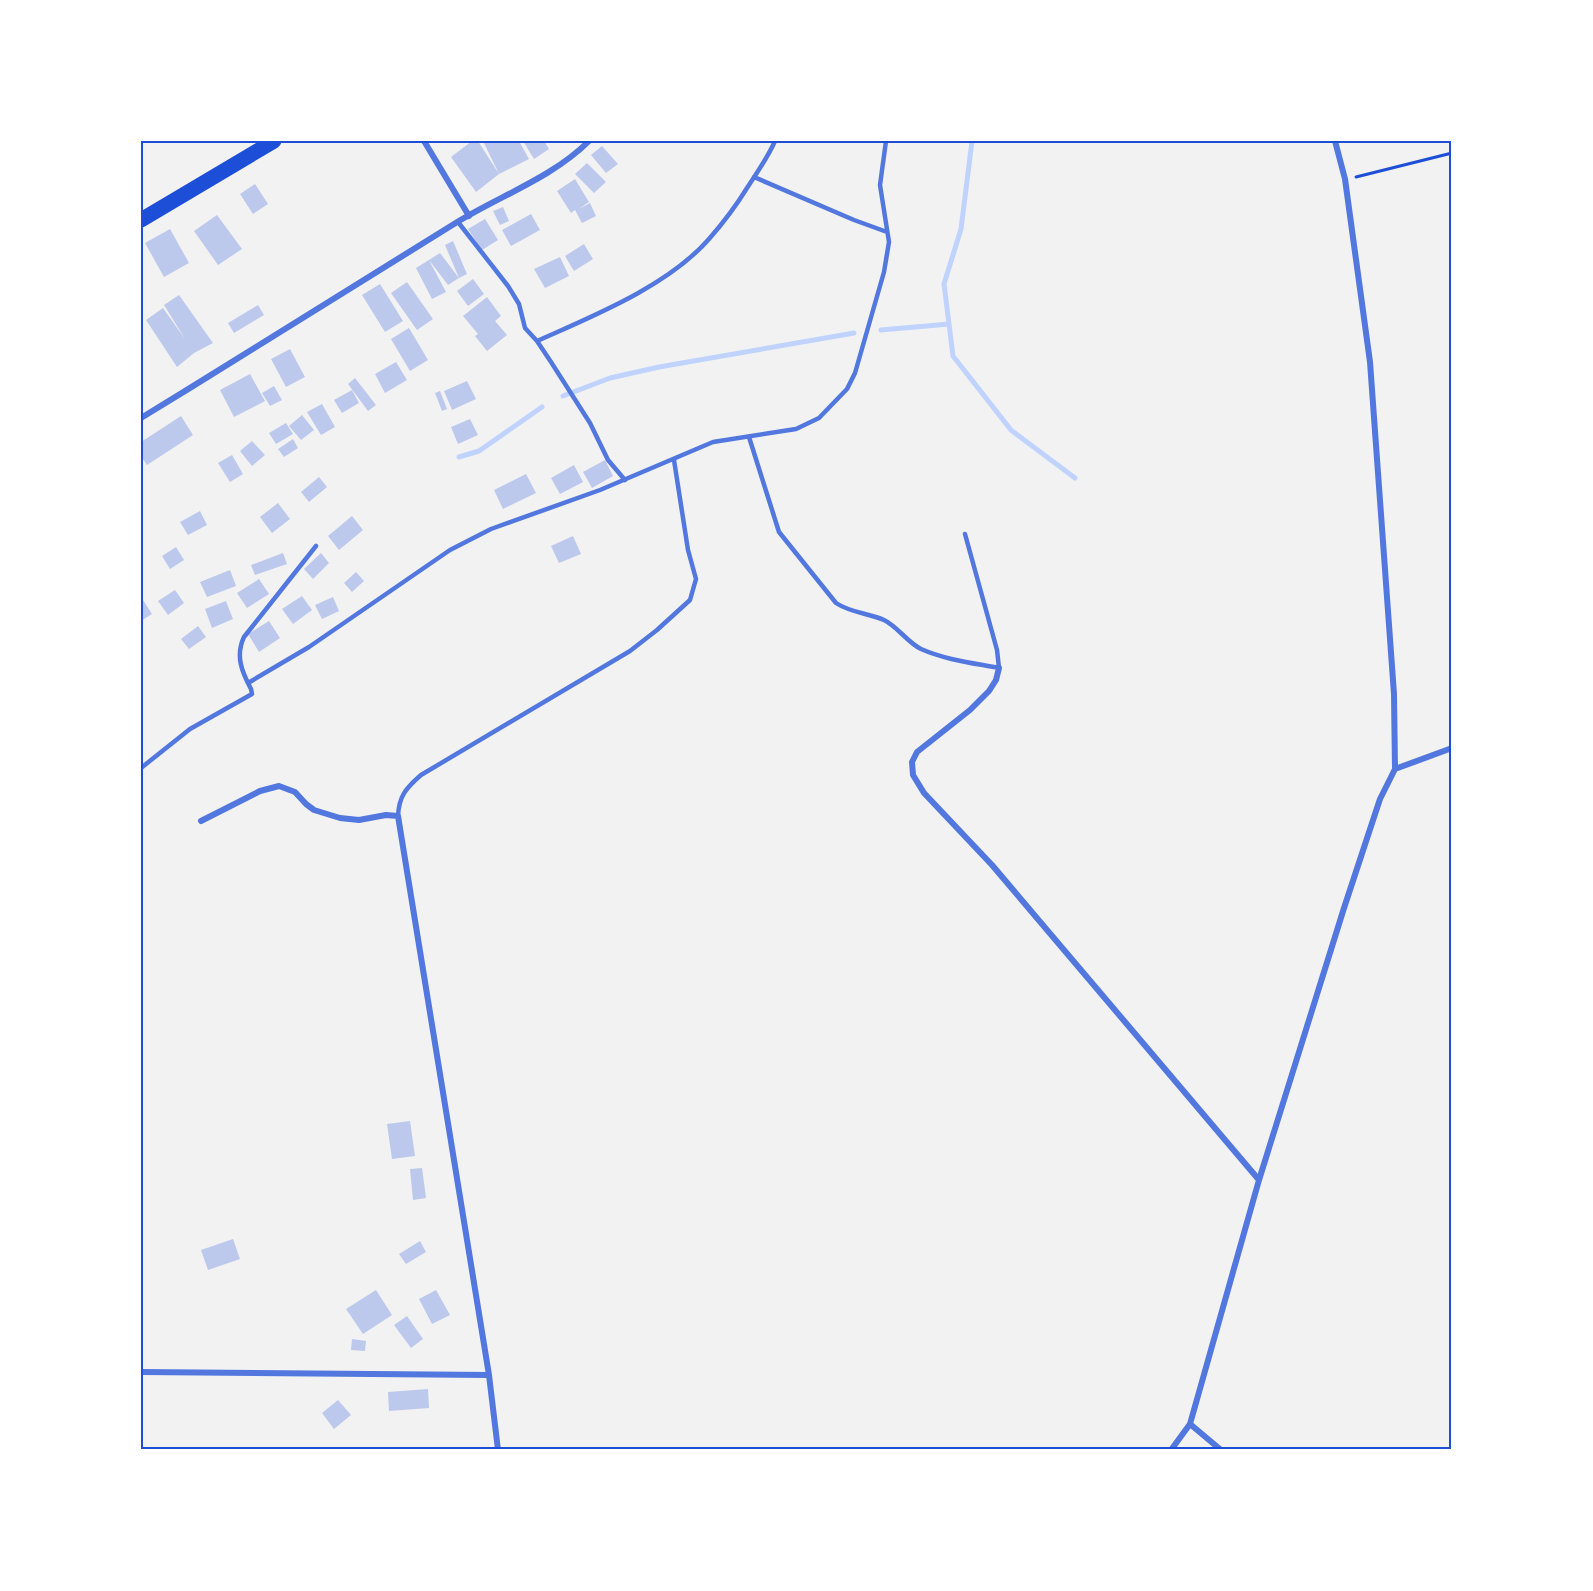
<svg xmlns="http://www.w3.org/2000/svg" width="1593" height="1591" viewBox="0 0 1593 1591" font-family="Jost,sans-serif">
<rect width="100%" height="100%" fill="#f2f2f2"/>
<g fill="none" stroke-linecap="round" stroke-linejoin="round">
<!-- stream -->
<path stroke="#bfd3fe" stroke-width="5" d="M972 141 961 229 944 284 953 356 1011 430 1075 478
M881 330 949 324
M563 396 610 378 659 367 854 333
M459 457 479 451 542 407"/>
</g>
<!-- building -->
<path fill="#bdc9ec" d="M472 141H478L499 174 476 192 451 157Z
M483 141H519L529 159 499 174Z
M523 141H544L549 149 534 159Z
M602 146 618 164 606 173 591 155Z
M587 163 606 182 594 193 575 174Z
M575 179 589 202 579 209 590 203 596 216 582 223 575 210 571 213 557 191Z
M255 184 268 204 253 214 240 194Z
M503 207 509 221 500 225 493 211Z
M531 214 540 230 511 246 502 230Z
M217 215 242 249 218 265 194 231Z
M485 219 498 240 482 250 468 229Z
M170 229 189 263 164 277 145 243Z
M453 241 467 274 459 278 445 245Z
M584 244 593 259 574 271 565 256Z
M440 253 459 278 448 285 429 260Z
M560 257 569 276 545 288 534 269Z
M429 260 446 292 432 299 416 268Z
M473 279 484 294 468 306 457 291Z
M407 282 433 319 417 330 391 293Z
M380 284 403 321 385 332 362 295Z
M179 295 213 343 194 353 177 367 146 320 163 308 185 339 164 305Z
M487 297 501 316 495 321 507 335 487 351 475 336 478 334 463 316Z
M258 305 264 315 234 333 228 323Z
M409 328 428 360 410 371 391 339Z
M290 349 305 377 286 387 271 359Z
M396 362 407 380 385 393 375 374Z
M250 374 265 401 234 417 220 390Z
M355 378 376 405 368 411 348 384Z
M467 381 476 399 452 410 444 391Z
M274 386 282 400 270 406 262 393Z
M352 390 359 403 342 413 334 400Z
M440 391 447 409 442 411 435 393Z
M322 404 335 427 321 435 307 412Z
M302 415 314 430 301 440 289 426Z
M181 416 193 435 147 465 141 456V442Z
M470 419 478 435 458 444 451 427Z
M286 423 293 434 276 444 269 433Z
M293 439 298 448 284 457 278 449Z
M252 441 265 455 252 466 240 451Z
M232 455 243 474 230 482 218 463Z
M605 460 613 476 592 488 583 472Z
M574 465 583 482 560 494 551 478Z
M526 474 536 493 503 509 494 490Z
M319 477 327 487 309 502 301 492Z
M278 503 290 519 272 533 260 517Z
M200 511 207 525 188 535 180 522Z
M352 516 363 530 339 550 328 536Z
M573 536 581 554 559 563 551 546Z
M176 547 184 560 170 569 162 556Z
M283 553 287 564 255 575 251 565Z
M321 553 329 563 313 579 304 569Z
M230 570 236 586 207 597 200 582Z
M356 572 364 581 352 592 344 583Z
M259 579 269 594 247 608 237 593Z
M175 590 184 603 168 615 158 601Z
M302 596 312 610 293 624 282 609Z
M333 597 339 611 322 619 315 605Z
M143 600 152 614 141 621V601Z
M226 601 233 619 212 628 205 609Z
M269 621 280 638 259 652 248 634Z
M198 626 206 637 189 649 181 639Z
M410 1121 415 1156 392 1159 387 1124Z
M422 1168 426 1198 413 1200 410 1169Z
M233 1239 240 1259 208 1270 201 1250Z
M420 1241 426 1252 406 1264 399 1254Z
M376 1290 392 1315 363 1334 346 1309Z
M436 1290 450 1315 432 1324 419 1299Z
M407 1316 423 1339 411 1348 394 1325Z
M352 1339 366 1341 365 1351 351 1350Z
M428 1389 429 1408 389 1411 388 1392Z
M338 1400 351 1415 334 1429 322 1413Z"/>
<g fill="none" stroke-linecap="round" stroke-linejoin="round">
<!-- path -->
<path stroke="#1d4ed8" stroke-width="3" d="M1356 177 1452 153"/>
<!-- service -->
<path stroke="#5277de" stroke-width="4.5" d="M754 177 854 220 887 232
M458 222 508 286 519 304 525 328 537 341 551 362 590 423 608 460 625 480
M537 341C593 316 668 286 709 239 723 223 736 206 747 188 757 173 768 157 775 141
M749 437 779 532 836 603C851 613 868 613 884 620 898 627 907 642 921 649 946 660 973 663 999 668L997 650 965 534
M248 683 309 647 450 550 491 529 600 490 713 442 796 429 819 418 847 389 855 373 884 272 889 242 880 185 886 141
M141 768 190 729 252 694 251 689C242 672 235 656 244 637L316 546
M398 816C399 796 406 788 421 775L630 651 657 630 690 600 696 579 688 550 674 460"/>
<!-- minor -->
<path stroke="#5277de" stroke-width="6" d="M424 141 469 216
M141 418C246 354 350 288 454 224 499 196 552 178 589 141
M999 668 996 680 989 691 970 710 917 752 912 762 913 775 924 793 992 865 1259 1180
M1395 769 1452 748
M201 821 260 791 279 786 295 792 306 804 314 810 340 818 359 820 386 815 398 816 489 1375 498 1450
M141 1372 489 1375
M1190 1424 1221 1450
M1171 1450 1190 1424 1259 1180 1344 908 1380 799 1395 769 1394 694 1370 362 1345 179 1335 141"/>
<!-- primary -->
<path stroke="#1d4ed8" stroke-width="15" d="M141 220 274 141"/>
</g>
<!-- border -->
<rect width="1593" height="1591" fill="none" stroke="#ffffff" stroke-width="285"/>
<rect x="142" y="142" width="1308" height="1306" fill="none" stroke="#1d4ed8" stroke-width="2"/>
</svg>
